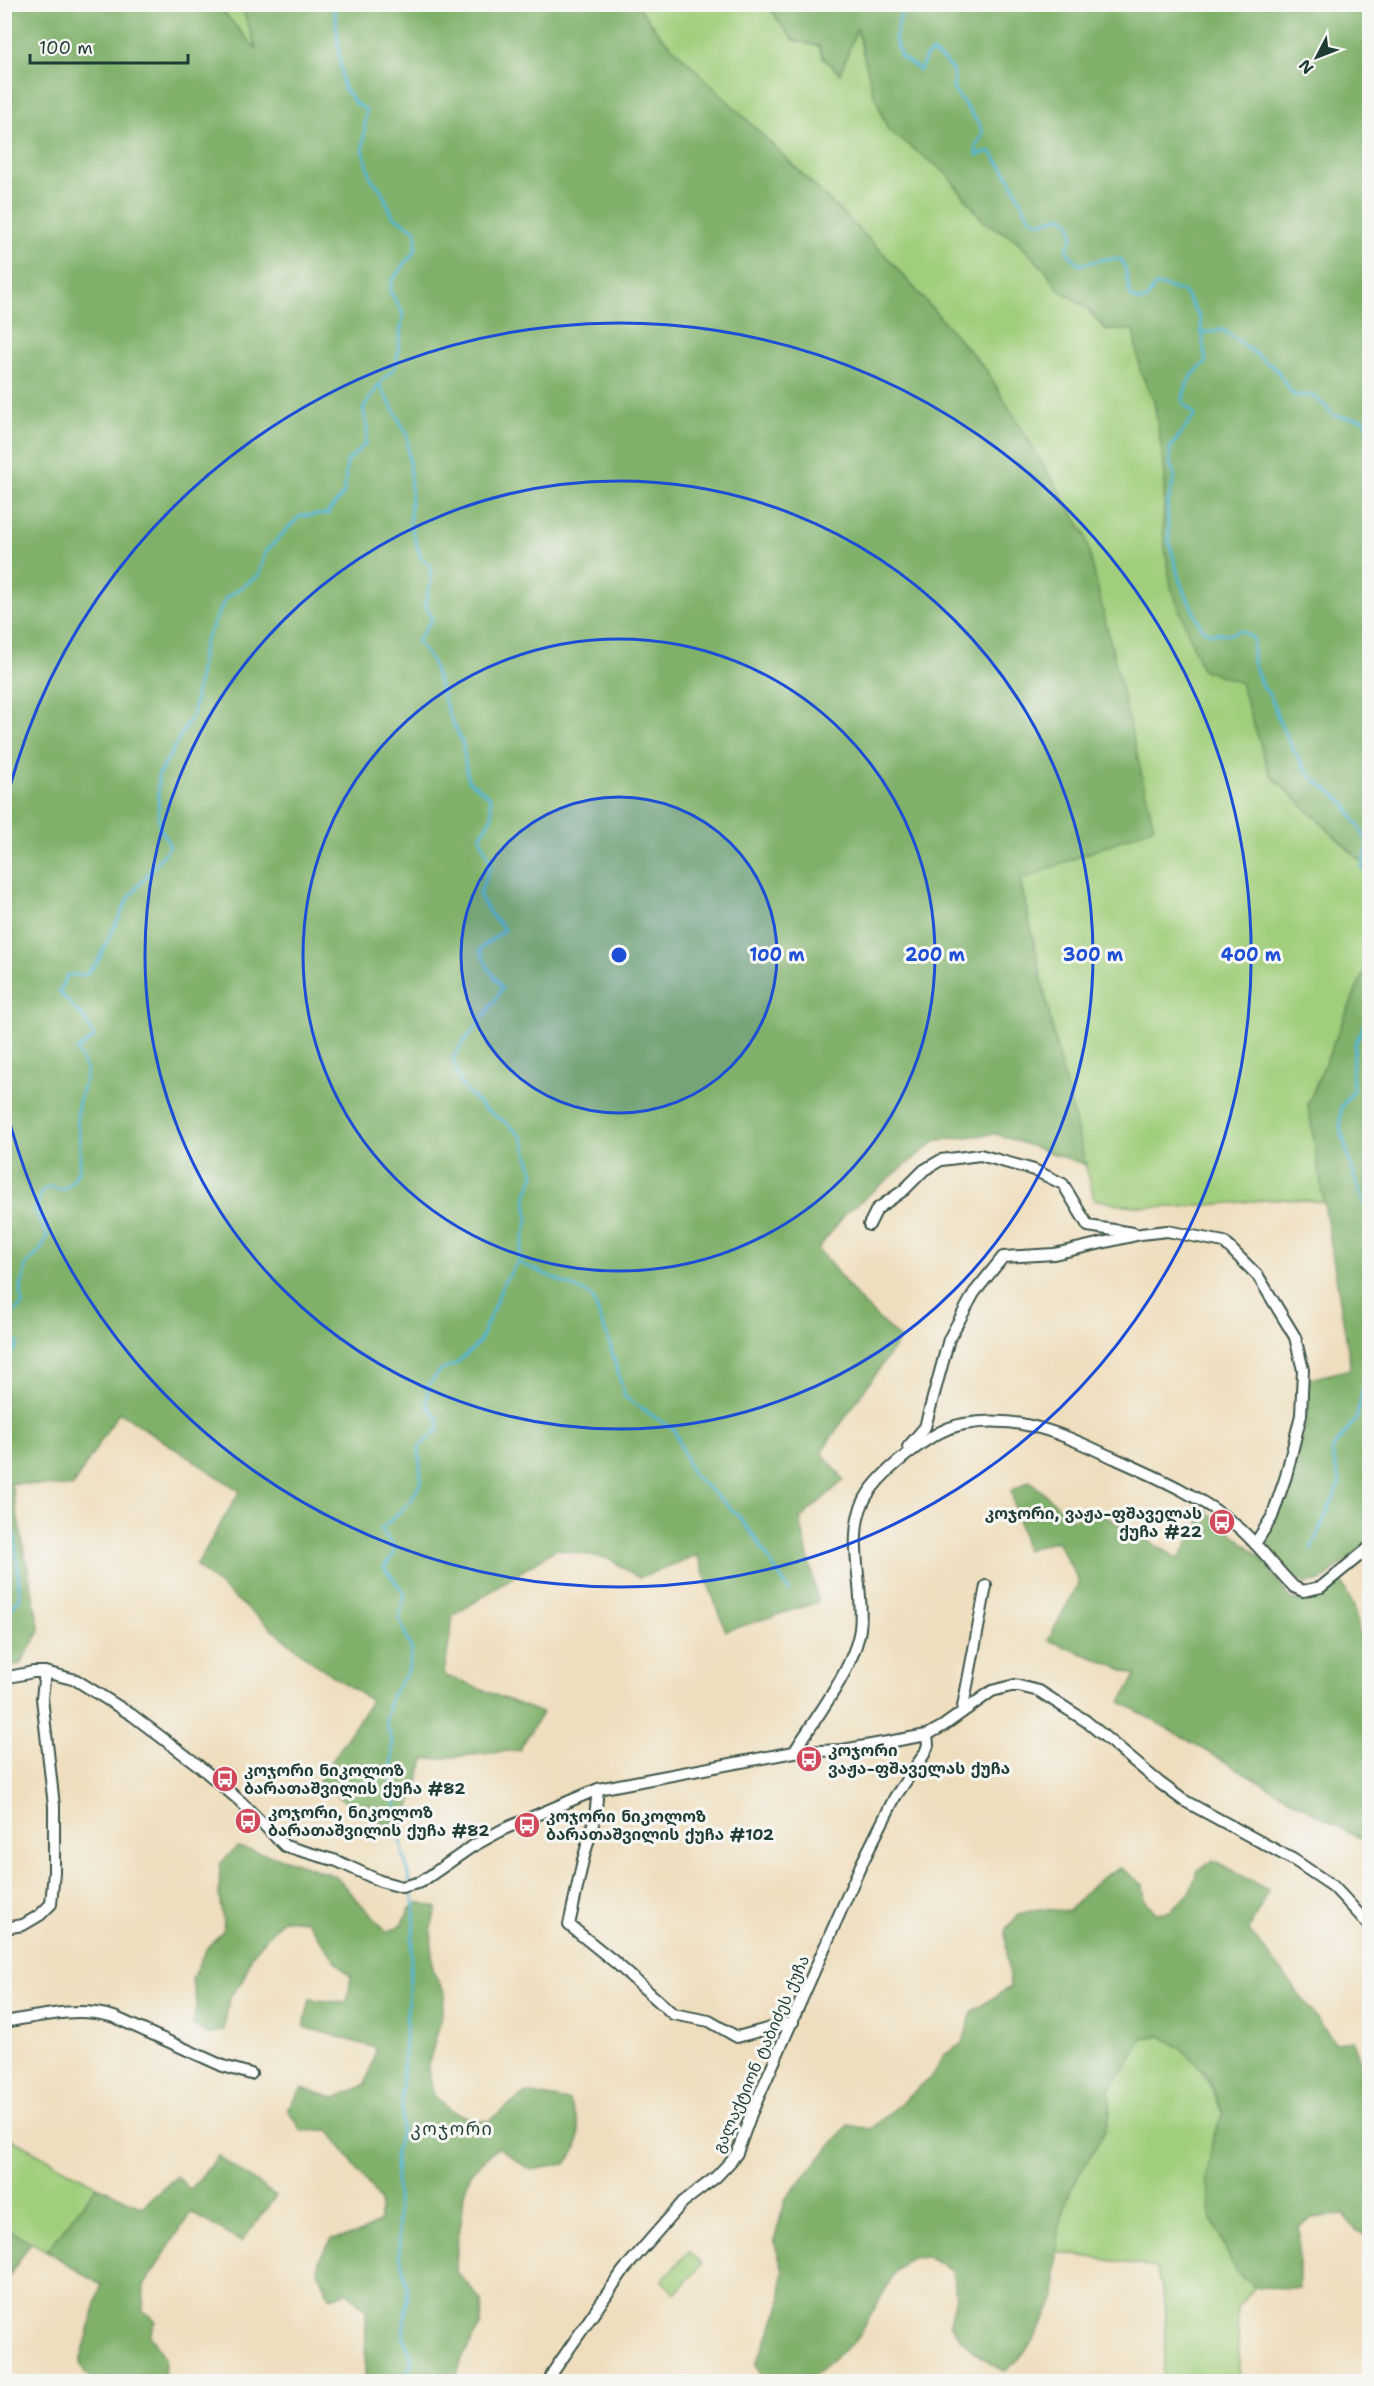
<svg xmlns="http://www.w3.org/2000/svg" width="1374" height="2386" viewBox="0 0 1374 2386" font-family="'Shantell Sans','Noto Sans Georgian',sans-serif">
<rect width="100%" height="100%" fill="#f6f6f2"/>
<filter id="ink" filterUnits="userSpaceOnUse"><feTurbulence type="fractalNoise" baseFrequency=".0167" numOctaves="2"/><feDisplacementMap in="SourceGraphic" scale="12" xChannelSelector="R" yChannelSelector="G"/><feConvolveMatrix kernelMatrix="1 2 1 2 8 2 1 2 1" color-interpolation-filters="sRGB"/></filter>
<filter id="wash" filterUnits="userSpaceOnUse"><feTurbulence type="fractalNoise" baseFrequency=".008" numOctaves="4" result="noise"/><feDisplacementMap in="SourceGraphic" scale="24" xChannelSelector="R" yChannelSelector="G"/><feGaussianBlur stdDeviation="1.35" result="paint"/><feColorMatrix in="noise" values="0 0 0 0 0 0 0 0 0 0 0 0 0 0 0 0 0 1.4 0 .05"/><feComposite in="paint" operator="in"/></filter>
<g filter="url(#wash)">
<rect width="100%" height="100%" fill="#efdebe"/>
<!-- green -->
<path fill="#a1ce7b" stroke="#608658" stroke-width="1.5" d="M217 5H241L258 52Z
M637 5H768L782 26 794 40 819 46 823 57 840 74 857 27 872 89 888 130 945 172 984 222 1014 238 1047 272 1059 290 1085 306 1106 330H1133L1141 373 1154 400 1159 433 1165 473 1163 533 1240 682 1270 774 1367 867 1370 882 1369 960 1308 1104 1325 1202C1311 1201 1297 1199 1283 1199 1217 1202 1159 1216 1094 1199L1059 1059 1020 879 1085 534 986 370 886 256 659 34Z
M1162 2036C1199 2059 1207 2075 1223 2114L1213 2137 1235 2270 1255 2287 1237 2308 1240 2381H1163L1166 2308 1156 2268 1058 2252V2229L1071 2188 1105 2131 1110 2113 1109 2089 1125 2069 1143 2037Z
M4 2135 97 2186 47 2251 5 2228Z
M689 2251 702 2264 675 2294 662 2281Z"/>
<!-- forest -->
<path fill="#80b16b" stroke="#507750" stroke-width="1.5" d="M5 4 217 5 257 50 241 5H637L659 34 886 256 986 370 1085 534 1154 827 1020 880 1059 1059 1086 1165 996 1134 937 1140 846 1213 818 1249 863 1304 900 1339 821 1452 844 1480 800 1519 818 1602 726 1631 697 1555 639 1578 610 1559 556 1549 453 1616 444 1675 542 1713 519 1750 424 1760 405 1825 377 1823 318 1783 371 1701 311 1661 196 1566 240 1491 119 1412 72 1487 11 1483 40 1631 20 1664 5 1667Z
M768 5H1369V882L1367 867 1270 774 1240 682 1202 670 1171 587 1163 533 1165 473 1159 433 1154 400 1141 373 1133 330H1107L1085 306 1059 290 1047 272 1014 238 984 222 945 172 888 130 872 89 857 28 840 74 823 57 819 46 794 40 782 26Z
M1369 960V1542L1321 1581 1306 1584 1289 1574 1266 1546 1304 1431 1309 1379 1351 1369 1308 1104Z
M1030 1481 1073 1519 1096 1511 1179 1559 1206 1511 1263 1559 1290 1599C1316 1605 1322 1597 1341 1581L1354 1607 1362 1646 1369 1651V1830L1360 1839 1121 1702 1136 1675 1048 1640 1079 1582 1057 1541 1026 1550 1011 1491Z
M237 1847 285 1859 335 1876 387 1932 403 1924 409 1909 419 1902 437 1908 431 1927 433 1971 445 1993 441 2019 428 2066 433 2094 449 2110 472 2119 488 2121 526 2093 569 2101C581 2129 586 2138 566 2164L530 2170 498 2147 471 2173 464 2193 462 2217 457 2245 456 2271 482 2301 481 2325 463 2356 455 2381H365L366 2311 347 2292 330 2297C315 2269 313 2265 332 2239L360 2233 380 2221V2201L329 2130 302 2131 287 2109 302 2088 335 2098 366 2085 376 2048 304 2027 310 1999 347 2003 351 1977 335 1960 307 1921 283 1919 252 1955 243 1980 229 1998 224 2030 208 2035 193 2025 197 2003 192 1979 206 1949 224 1929 219 1895 220 1864Z
M1213 1860 1268 1890 1249 1930 1291 1983 1335 2043 1353 2041 1369 2088 1370 2229 1366 2236 1356 2230 1343 2214 1312 2218 1299 2227V2288L1255 2287 1235 2270 1211 2217 1207 2176 1213 2137 1223 2113 1207 2075 1180 2048 1162 2036 1143 2037 1125 2069 1109 2089 1110 2113 1105 2131 1071 2188 1058 2229 1055 2298 1036 2336 1019 2359 1005 2371C980 2359 965 2346 950 2323L956 2297 952 2270 928 2257 908 2258 894 2274 858 2338 807 2381H764L756 2364 780 2308 783 2270 774 2241 786 2198 848 2125 871 2129 932 2076 944 2055 963 2043 972 2012 1010 1987 1005 1931 1019 1914 1039 1909 1069 1911C1084 1895 1099 1875 1121 1868L1143 1885 1145 1900 1156 1913 1170 1911 1189 1894 1198 1870Z
M218 2156 276 2196 241 2242 191 2212 144 2286 143 2311 156 2321 150 2335 165 2358 164 2381H96L85 2373 80 2363 101 2285 47 2251 97 2186 142 2207 177 2176 190 2190Z
M5 2228 31 2242 5 2283Z"/>
<g fill="none" stroke-linecap="round" stroke-linejoin="round">
<!-- stream -->
<path stroke="#54b5d2" stroke-width="3" d="M903 4 895 40 901 57 920 70 926 57 932 52C947 63 958 68 953 89L980 125 983 133 976 147 977 155 990 151 1008 175 1029 217 1039 223 1062 216 1071 224 1073 237 1066 250 1079 265 1105 259H1121L1125 267 1130 295 1138 301 1147 299 1154 286H1164L1184 292 1200 318 1206 363C1193 371 1183 386 1183 403L1195 415 1170 448V463L1175 477 1167 505 1169 541 1180 582 1202 629 1210 633 1232 634 1240 630 1253 638V661L1261 684 1271 697 1280 723 1294 751 1310 776 1344 802 1369 844 1362 867 1370 879
M1203 333 1223 330 1277 370 1293 395 1314 396 1335 416 1363 419 1370 430
M379 384 407 434 411 488 410 525 421 557 430 566 431 582 425 602 432 619 417 641 432 662 448 712 462 742 468 780 490 797 492 816 480 837 491 864 479 895 491 915 504 929C497 938 487 941 480 950L487 966 502 988C489 1014 468 1033 453 1058L461 1085 482 1107 508 1124 522 1137 534 1174 526 1197 528 1220 518 1262 504 1282 479 1343 456 1364 440 1371 428 1385 427 1406 438 1418 439 1429 419 1447 421 1481 411 1501 381 1529 392 1544 394 1554 384 1567 405 1594 399 1618 412 1651 408 1671 391 1696 385 1720 393 1745 391 1772 401 1841 415 1908 402 2080V2125L395 2157 400 2256 408 2290 403 2335 412 2360 405 2382
M1370 1011 1355 1044 1352 1072 1353 1091 1341 1107 1340 1128 1355 1179 1367 1209 1370 1303
M518 1262 591 1295 608 1338 625 1397 674 1430 692 1474 736 1513 757 1540 789 1591
M4 1321 22 1305 21 1287 26 1265 41 1250 47 1236 35 1210 42 1191 50 1187 62 1190C91 1172 77 1140 77 1113 78 1100 84 1085 87 1072L77 1050 94 1038 84 1018 59 992 67 975H85L97 963 128 899 170 846 159 825 158 776 193 714 204 643 226 598 259 575 265 552 300 516 327 514 344 493 347 462 366 443 367 426 363 409 379 384 396 366 403 313 390 292 392 281 416 249V230L393 216 381 190 371 178 363 150 366 110 355 103 343 87 334 4
M4 1324 5 1328 18 1344 4 1364
M4 1500 15 1539 20 1598 4 1617
M1311 1549 1340 1483 1331 1451 1356 1419 1370 1359"/>
</g>
</g>
<g filter="url(#ink)">
<g fill="none" stroke-linecap="round" stroke-linejoin="round">
<defs>
<path id="minor" d="M869 1225 877 1209 904 1190 924 1170 941 1160 980 1155 1034 1170 1063 1184 1088 1226 1133 1233
M908 1447 925 1427 949 1339 974 1293 1003 1257 1054 1254 1141 1234 1167 1231 1224 1242 1258 1276 1295 1337 1303 1370 1301 1415 1286 1476 1272 1517 1255 1544
M4 1678 33 1672H45L76 1680 132 1715 198 1765 240 1801 285 1846 337 1861 380 1881 402 1887 421 1882 473 1846 504 1829 598 1789 794 1752 843 1750 927 1735 943 1726 992 1691 1015 1685 1039 1691 1086 1721 1160 1783 1183 1800 1294 1860 1334 1887 1370 1926
M962 1712 986 1586
M794 1752C816 1717 854 1669 860 1629 865 1590 846 1539 863 1503 871 1485 890 1468 905 1456 923 1442 941 1428 964 1424 986 1420 1010 1421 1031 1426 1058 1432 1083 1444 1107 1455 1152 1475 1200 1495 1238 1527 1259 1545 1275 1568 1294 1587L1303 1591 1321 1587 1370 1547
M598 1789 595 1817 583 1860 569 1925 616 1963 673 2014 709 2021 737 2037 793 2022
M4 1928 23 1925 40 1915 51 1904 54 1872V1806L42 1698 45 1672
M4 2022C40 2016 79 2006 114 2017L223 2066 251 2074
M549 2382 553 2372 623 2271 683 2202 716 2177 731 2161 737 2153 751 2114 861 1865 895 1797 925 1753 928 1745 927 1735"/>
</defs>
<!-- minor casing -->
<use href="#minor" stroke="#3e5549" stroke-width="14"/>
<!-- minor -->
<use href="#minor" stroke="#fff" stroke-width="10"/>
</g>
</g>
<!-- distance rings -->
<circle cx="619" cy="955" r="158" fill="#1d4ed8" fill-opacity=".12"/>
<g fill="none" stroke="#1d4ed8" stroke-width="3">
<circle cx="619" cy="955" r="158"/>
<circle cx="619" cy="955" r="316"/>
<circle cx="619" cy="955" r="474"/>
<path d="M6 802A632 632 0 1 1 6 1108"/>
</g>
<!-- icons -->
<defs>
<symbol id="bus-disc" viewBox="-11 -11 22 22"><circle r="9.5" fill="#d1495b" stroke="#f6f6f2"/><path d="M-5-6H5V4H4V6H2V4H-2V6H-4V4H-5ZM-3.5-4V0h7V-4ZM-3.5 1.2v1.5H-2V1.2ZM2 1.2v1.5H3.5V1.2Z" fill="#fff"/></symbol>
</defs>
<g fill-rule="evenodd">
<use href="#bus-disc" x="1207" y="1507" width="30" height="30"/>
<use href="#bus-disc" x="794" y="1744" width="30" height="30"/>
<use href="#bus-disc" x="210" y="1764" width="30" height="30"/>
<use href="#bus-disc" x="233" y="1806" width="30" height="30"/>
<use href="#bus-disc" x="512" y="1810" width="30" height="30"/>
</g>
<g text-anchor="middle" dominant-baseline="central" stroke-width="6" stroke-linejoin="round" paint-order="stroke">
<!-- poi labels -->
<g font-size="16" font-weight="bold" fill="#1f3d34" stroke="#f6f6f2" text-anchor="start">
<text x="1202" y="1513" text-anchor="end">კოჯორი, ვაჟა-ფშაველას<tspan x="1202" dy="18">ქუჩა #22</tspan></text>
<text x="828" y="1750">კოჯორი<tspan x="828" dy="18">ვაჟა-ფშაველას ქუჩა</tspan></text>
<text x="244" y="1770">კოჯორი ნიკოლოზ<tspan x="244" dy="18">ბარათაშვილის ქუჩა #82</tspan></text>
<text x="268" y="1812">კოჯორი, ნიკოლოზ<tspan x="268" dy="18">ბარათაშვილის ქუჩა #82</tspan></text>
<text x="546" y="1816">კოჯორი ნიკოლოზ<tspan x="546" dy="18">ბარათაშვილის ქუჩა #102</tspan></text>
</g>
<!-- street labels -->
<g font-size="16" fill="#1f3d34" stroke="#f6f6f2">
<text transform="translate(761 2054) rotate(-66)">გალაქტიონ ტაბიძეს ქუჩა</text>
</g>
<!-- neighbourhood labels -->
<g font-size="18" letter-spacing="1.5" fill="#1f3d34" stroke="#f6f6f2">
<text x="452" y="2129">კოჯორი</text>
</g>
</g>
<circle cx="619" cy="955" r="9" fill="#1d4ed8" stroke="#f6f6f2" stroke-width="3"/>
<g font-size="18" text-anchor="middle" font-weight="bold" fill="#1d4ed8" stroke="#f6f6f2" stroke-width="6" stroke-linejoin="round" paint-order="stroke">
<text x="777" y="961">100 m</text>
<text x="935" y="961">200 m</text>
<text x="1093" y="961">300 m</text>
<text x="1251" y="961">400 m</text>
</g>
<!-- margin -->
<rect width="1374" height="2386" fill="none" stroke="#f6f6f2" stroke-width="24"/>
<!-- north arrow -->
<g transform="translate(1317 57) rotate(228)" stroke="#f6f6f2" stroke-width="4.5" paint-order="stroke">
<path d="M0-4.5L10 22L0 15L-10 22Z" fill="#1f3d34"/>
<text y="-9" font-size="16" font-weight="bold" text-anchor="middle" fill="#1f3d34">N</text>
</g>
<!-- scale -->
<path d="M30 54v9h158v-9" fill="none" stroke="#1f3d34" stroke-width="3"/>
<text x="39" y="54" font-size="18" fill="#1f3d34" stroke="#f6f6f2" stroke-width="4.5" paint-order="stroke">100 m</text>
</svg>
